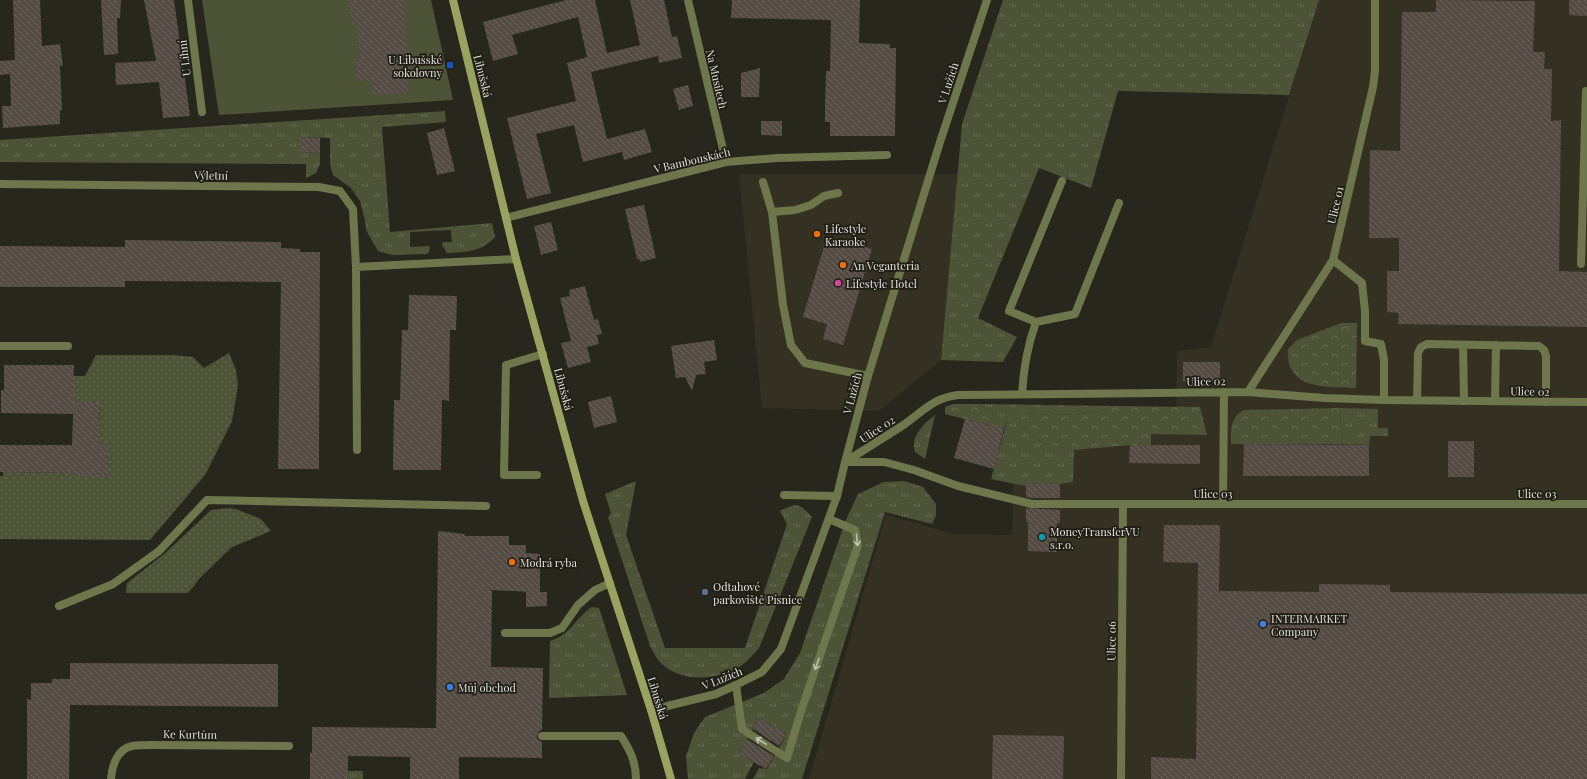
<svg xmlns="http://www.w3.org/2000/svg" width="1587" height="779" viewBox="0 0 1587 779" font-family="'Playfair Display',serif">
<defs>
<pattern id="grass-tufts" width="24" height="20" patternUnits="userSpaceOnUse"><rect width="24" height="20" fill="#4d5336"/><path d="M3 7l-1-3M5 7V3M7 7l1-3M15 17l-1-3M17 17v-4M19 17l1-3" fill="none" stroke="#666b52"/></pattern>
<pattern id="forest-crowns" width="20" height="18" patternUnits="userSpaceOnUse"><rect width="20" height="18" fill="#4d5336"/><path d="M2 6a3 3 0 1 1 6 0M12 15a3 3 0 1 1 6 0" fill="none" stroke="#666b52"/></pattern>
<pattern id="park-dots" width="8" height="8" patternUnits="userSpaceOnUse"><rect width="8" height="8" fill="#4d5336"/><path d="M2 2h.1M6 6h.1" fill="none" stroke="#666b52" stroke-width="1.8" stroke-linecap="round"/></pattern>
<pattern id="building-back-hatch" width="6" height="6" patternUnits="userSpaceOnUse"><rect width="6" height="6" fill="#544b44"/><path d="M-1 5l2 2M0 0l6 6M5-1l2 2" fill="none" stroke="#6c655e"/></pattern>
</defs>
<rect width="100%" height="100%" fill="#28271d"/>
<!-- built -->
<path fill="#343122" d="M1319 0H1587V779H809L886 515 954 534 1012 535 1014 433H1176L1177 351 1211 347Z
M739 174H958L941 360 879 411 762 408Z"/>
<!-- grass -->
<path fill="url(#grass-tufts)" d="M1003 0H1319L1289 95 1118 91 1091 188 1039 168 978 318 1017 337 1003 362 941 360 962 124Z
M445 111 446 122 382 127 390 232 492 223 495 237C481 252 466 252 447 253L442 245 443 242H452L451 230 410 232V247L430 246 429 252 427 254 392 255 378 251 366 230 365 221 360 201 351 188 333 175 330 164V138L299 137 300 152 320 153V164L316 173 306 178V164L0 162V140Z
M978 404 1113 406C1085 418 1054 415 1024 413L1019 425 1044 444 1074 450 1073 482 1060 484 1026 483V486L991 479 1007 421Z
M1340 408 1378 409V428H1388V436H1370L1369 445 1342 444Z
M935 415 925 459 915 452C910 437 923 424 935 415Z
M636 481 626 535 665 648H745L787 524 780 511C797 502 799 503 812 517L759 648C752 656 745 664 736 669 711 681 677 682 658 660 655 656 653 651 650 646L608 517 611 513 605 494Z
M904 481 923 487 936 504V516L932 524 885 512 802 779H753L759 768 767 769 787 734 759 718 739 754 754 762 745 779H688L686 756 694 733 705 717 764 693 784 679 800 653 845 522 858 494 884 482Z
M592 607 599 608 627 695 549 698 550 641C572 634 574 619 592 607Z
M348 771H363V779H348Z"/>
<!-- forest -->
<path fill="url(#forest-crowns)" d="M1341 323H1357L1356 388C1327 387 1285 390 1288 349L1297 340Z
M953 404H978L1007 421 1004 429 945 414V407Z
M1113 406 1200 407 1207 435 1151 434V445H1130L1074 450 1044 444 1019 425 1024 413C1054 415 1085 418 1113 406Z
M1340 408 1342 444H1231C1231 430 1230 417 1244 410Z"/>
<!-- park -->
<path fill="url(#park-dots)" d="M229 353 236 370 238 386 232 421 205 475 150 540 0 539V476H3V472L73 473V476H108V445L91 444V421L100 420V403L73 402V376H85L96 355H174L193 357 204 368Z
M227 508 236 509 261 519 271 531 232 547 200 578 188 593H126L127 583 164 554 211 510Z"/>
<!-- garden -->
<path fill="#4d5336" d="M202 0H431L453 100 219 115Z"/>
<!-- building -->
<path fill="url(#building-back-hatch)" d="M13 0H40L42 46 60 44 63 66H60L62 110H60V124L3 128 2 106H11L10 74 0 75V61L15 60Z
M101 0H121L120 18H117L118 54 104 55Z
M144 0H174L190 116 163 118 159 82 116 85 115 63 156 61Z
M350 0H404L408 93 373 95V81H358L356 60 360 59 358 24H352Z
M566 0H595L607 53 640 45 630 0H664L672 37 677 36 682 58 659 63 658 56 591 72 607 139 645 129 652 152 624 160 622 152 583 162 574 125 536 134 551 193 527 199 507 118 576 101 567 63 587 57 578 17 512 35 518 54 493 61 483 22Z
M732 0H860L859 43 890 44V48H896L895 136H830V122H825V108L826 71H830L831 20 731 18Z
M1436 0 1535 1 1533 52H1545L1544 69H1552L1551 121 1561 120 1559 271 1587 272V327L1398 324 1399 313 1387 312V271H1399V238H1369L1370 150 1400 151 1402 12H1436Z
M1569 0H1587V16L1569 15Z
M760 68 759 97H741V73Z
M688 85 693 106 679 110 673 89Z
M761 121H782V136L761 135Z
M444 128 455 171 437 175 427 133Z
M299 137 320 138V153L299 152Z
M644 205 656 258 640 262 639 259H637L625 209Z
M551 222 558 250 541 255 534 226Z
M827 236 872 249 843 345 823 339 827 324 803 317Z
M125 240 281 242V248L300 249V252H320L319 469H278L281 282 125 281V287H0V246L125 247Z
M585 286 594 320 598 319 602 334 597 335 599 344 587 347 591 362 568 368 561 343 571 341 560 298 570 296 569 290Z
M409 295 457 296 456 330H450L449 401 442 400 441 470H393L394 400H400L402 330H408Z
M714 340 717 360 704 362 706 374 696 375 692 391 685 377 676 378 671 346Z
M1183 362H1220V381H1183Z
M4 365H74L73 402H100L99 444 108 445V477L73 476V473L0 472V445H72L73 414 1 413V390H4Z
M611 396 617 422 594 428 588 402Z
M965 419 1004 429 994 469 954 458Z
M1448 441H1474V477H1448Z
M1244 444 1369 445V476H1243Z
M1130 445H1200V464L1129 463Z
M1026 483 1060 484V498H1033L1026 497Z
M1026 508 1060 510V523H1057V552L1028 551V522H1026Z
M1164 525H1220L1219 591 1319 592V584L1390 585V592L1587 594V779H1151V757L1196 759 1198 563 1163 562Z
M438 531 465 534V536H509V545H526V553L540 554V592H547V606L526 607V592H531L492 590 491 667 543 668 542 730 539 731 537 736V739L542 742V758L459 757V779H410V757L348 756V779H310V752L312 753V727L436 728Z
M70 663 278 664V707L70 705 69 779H27V699L31 700V683H52V679H70Z
M759 718 787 734 779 746 753 729Z
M993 735 1064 736 1063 779H992Z
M747 739 774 756 766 769 739 754Z"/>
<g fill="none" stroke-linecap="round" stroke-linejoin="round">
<!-- lane -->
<path stroke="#6e764c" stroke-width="8" d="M1062 181 1009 311 1036 322 1075 314 1119 203
M763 182 772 212 783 305 791 345 805 363 868 376
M772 212 795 210 811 205 824 196 838 193
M1581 264 1586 91
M1463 345 1464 401
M1022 394C1024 368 1027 347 1036 322
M1417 400 1418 353 1421 347 1427 344 1539 346 1544 350 1546 356V402
M1495 401 1496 345
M537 475H504L506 365 543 354
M784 495 837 496
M505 633H550L562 628 578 605 595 590 610 583
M736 685 742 729 787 758 802 708 858 545 855 530 829 519"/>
<!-- street -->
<path stroke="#6e764c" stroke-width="8" d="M188 0 202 112
M688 0 726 162
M0 184 319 187 340 191 353 209 356 267 357 450
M506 218 726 162 777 158 887 155
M1333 260 1362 283 1365 311V341L1381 344 1384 360V400
M356 267 516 259
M0 346H68
M1248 392 1333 260 1373 87 1375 71V0
M845 462C864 450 883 438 902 426 923 412 932 398 958 395L1248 392 1324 398 1384 400 1587 402
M846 462H884L914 470 958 486 1032 504H1587
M1223 504 1224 392
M59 606 113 584 159 551 207 500 486 506
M651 710 716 694 736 685 762 672 781 649 837 496 845 462 868 376 940 142 987 0
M542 736H621C630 750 636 762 636 779
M111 779C112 766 117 749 132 746 138 745 145 745 151 745L289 746
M1121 779 1123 504"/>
<!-- secondary -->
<path stroke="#97a35e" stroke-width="8" d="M453 0 516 259 583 501 651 710 671 779"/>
</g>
<!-- one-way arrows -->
<defs><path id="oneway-shaft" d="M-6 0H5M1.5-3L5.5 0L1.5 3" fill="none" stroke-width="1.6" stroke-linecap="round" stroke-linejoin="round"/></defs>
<g stroke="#bfc1b0">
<use href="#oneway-shaft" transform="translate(857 540) rotate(85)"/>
<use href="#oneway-shaft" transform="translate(817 664) rotate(109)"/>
<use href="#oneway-shaft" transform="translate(761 741) rotate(-147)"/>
</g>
<!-- markers -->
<rect fill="#1a4fb4" stroke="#1f1d14" stroke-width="1.5" x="446" y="61" width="8" height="8" rx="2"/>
<g fill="#e8710a" stroke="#1f1d14" stroke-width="1.5">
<circle cx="817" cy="234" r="4"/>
<circle cx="843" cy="265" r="4"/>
<circle cx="512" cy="562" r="4"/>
</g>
<circle fill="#d1479c" stroke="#1f1d14" stroke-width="1.5" cx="838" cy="283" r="4"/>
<circle fill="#0f9aa8" stroke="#1f1d14" stroke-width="1.5" cx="1042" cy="537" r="4"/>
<circle fill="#5c6f8a" stroke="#1f1d14" stroke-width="1.5" cx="705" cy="592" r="4"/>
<g fill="#3f7fe0" stroke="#1f1d14" stroke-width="1.5">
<circle cx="1263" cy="624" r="4"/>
<circle cx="450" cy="687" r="4"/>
</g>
<g text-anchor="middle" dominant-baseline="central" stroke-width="3.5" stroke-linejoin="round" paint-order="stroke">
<!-- street labels -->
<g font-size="11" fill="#e2e1db" stroke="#1f1d14">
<text transform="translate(184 58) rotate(-97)">U Líhní</text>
<text transform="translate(483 76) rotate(76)">Libušská</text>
<text transform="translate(717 79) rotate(77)">Na Musilech</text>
<text transform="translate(948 83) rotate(-72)">V Lužích</text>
<text transform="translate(692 160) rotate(-13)">V Bambouskách</text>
<text transform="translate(211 175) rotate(1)">Výletní</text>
<text transform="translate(1335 205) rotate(-77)">Ulice 01</text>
<text transform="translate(1206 381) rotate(-1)">Ulice 02</text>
<text transform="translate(564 389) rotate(75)">Libušská</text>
<text transform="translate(1530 391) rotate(1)">Ulice 02</text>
<text transform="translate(852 393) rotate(-75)">V Lužích</text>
<text transform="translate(877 429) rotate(-33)">Ulice 02</text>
<text x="1213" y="493">Ulice 03</text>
<text x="1537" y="493">Ulice 03</text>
<text transform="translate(1111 641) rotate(-89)">Ulice 06</text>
<text transform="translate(722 678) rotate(-22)">V Lužích</text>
<text transform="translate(658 698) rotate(73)">Libušská</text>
<text transform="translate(190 734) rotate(1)">Ke Kurtům</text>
</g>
<!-- poi labels -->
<g font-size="11" fill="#e2e1db" stroke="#1f1d14" text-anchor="start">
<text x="442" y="59" text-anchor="end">U Libušské<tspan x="442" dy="13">sokolovny</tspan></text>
<text x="825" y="228">Lifestyle<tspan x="825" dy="13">Karaoke</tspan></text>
<text x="851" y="265">An Veganteria</text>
<text x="846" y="283">Lifestyle Hotel</text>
<text x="1050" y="531">MoneyTransferVU<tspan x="1050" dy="13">s.r.o.</tspan></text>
<text x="520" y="562">Modrá ryba</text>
<text x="713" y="586">Odtahové<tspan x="713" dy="13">parkoviště Písnice</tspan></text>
<text x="1271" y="618">INTERMARKET<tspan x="1271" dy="13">Company</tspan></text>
<text x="458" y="687">Můj obchod</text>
</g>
</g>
</svg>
